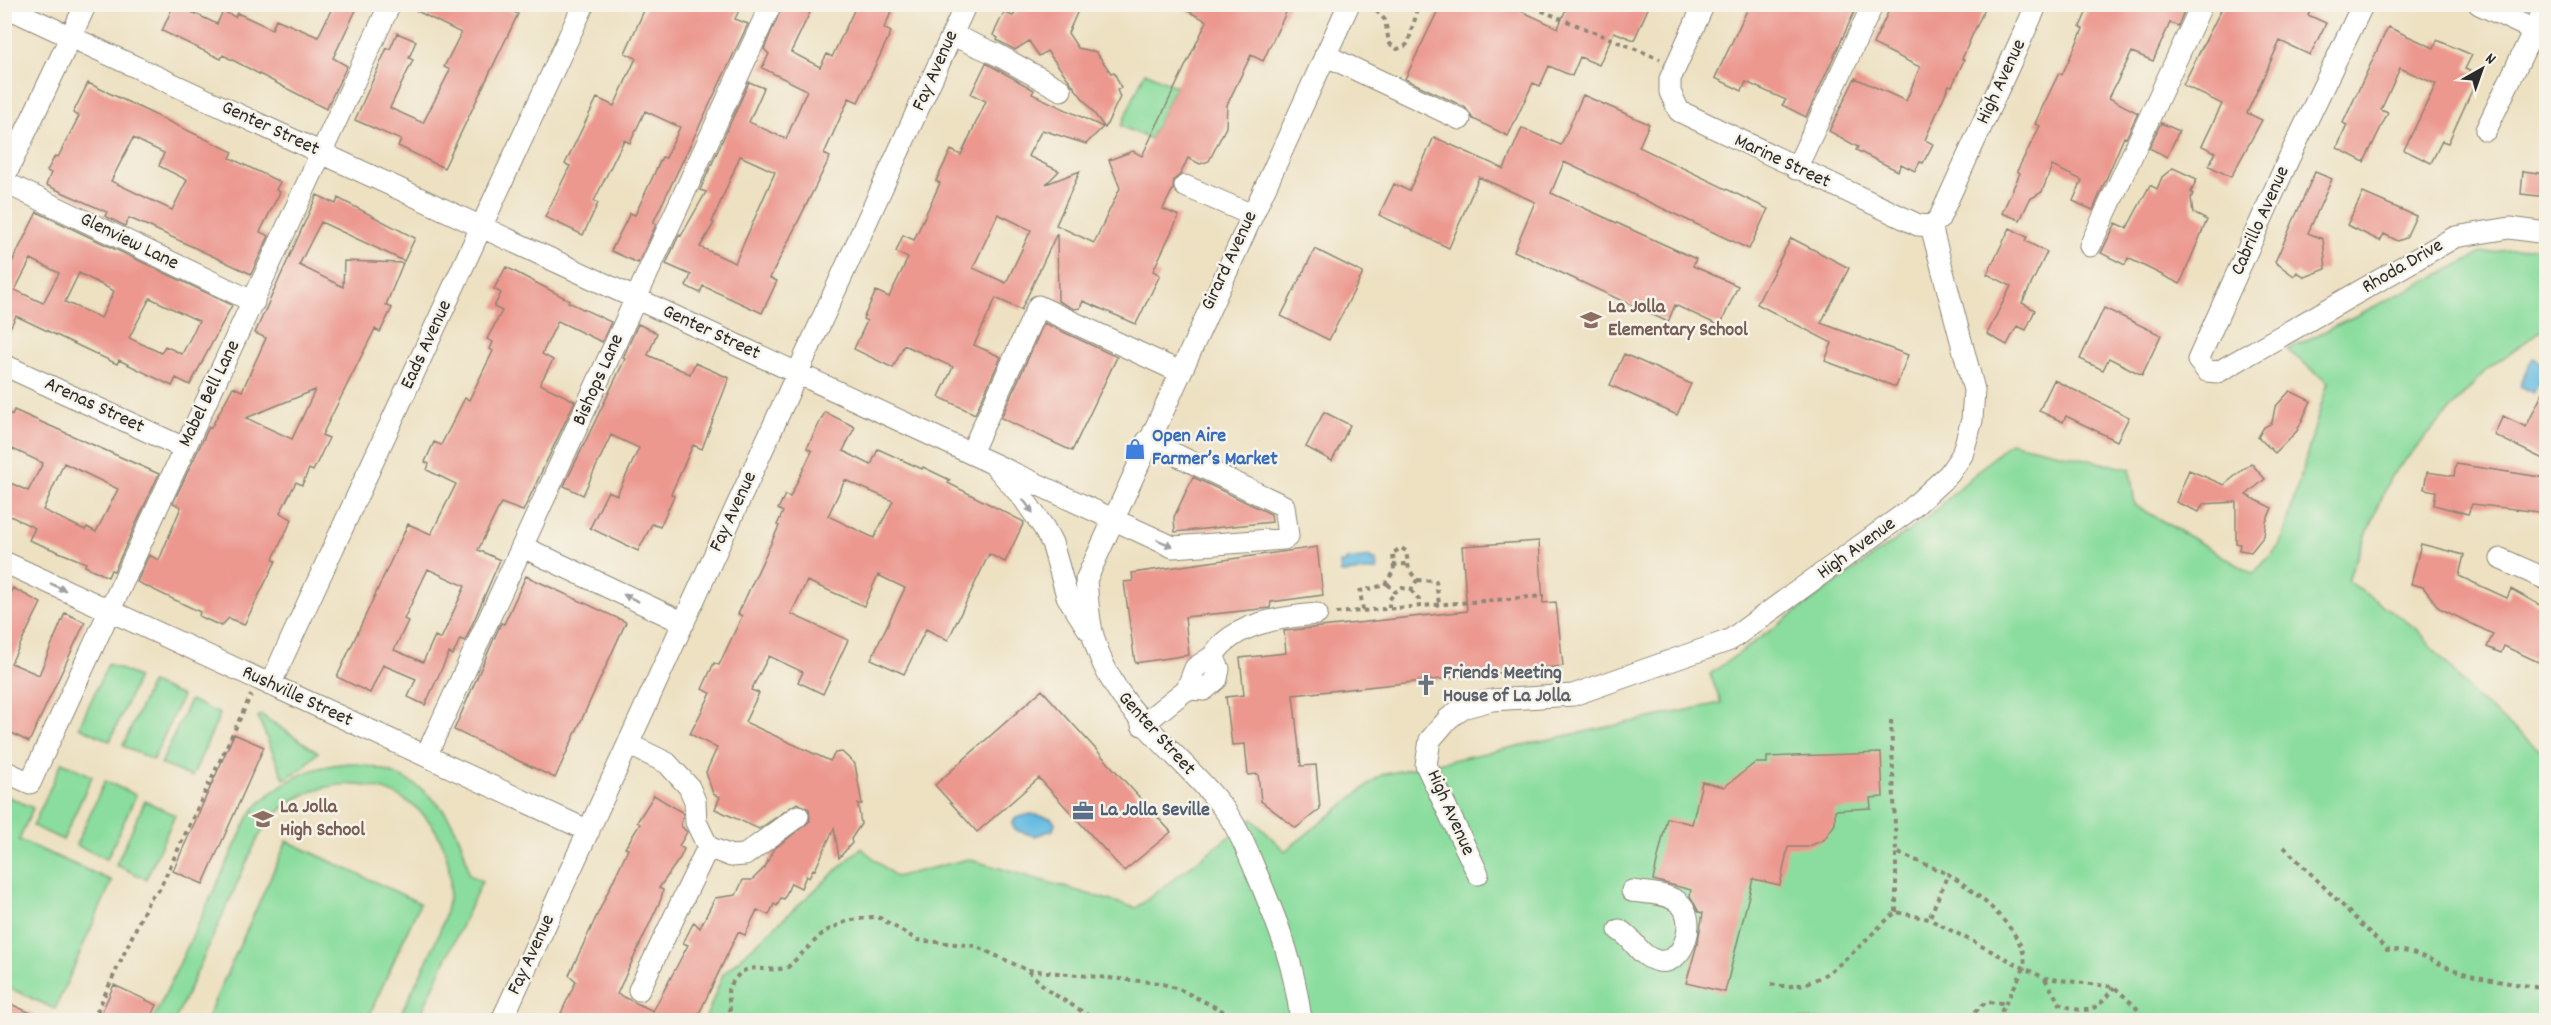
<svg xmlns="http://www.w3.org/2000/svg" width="2551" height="1025" viewBox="0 0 2551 1025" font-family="Dekko,sans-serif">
<rect width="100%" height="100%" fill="#f7f3e8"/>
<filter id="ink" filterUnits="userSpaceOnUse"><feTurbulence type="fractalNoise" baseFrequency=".0167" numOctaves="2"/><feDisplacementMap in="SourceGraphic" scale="12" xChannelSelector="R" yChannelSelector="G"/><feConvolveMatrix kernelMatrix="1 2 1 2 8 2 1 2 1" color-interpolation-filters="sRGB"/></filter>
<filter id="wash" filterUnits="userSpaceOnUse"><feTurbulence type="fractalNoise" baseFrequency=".008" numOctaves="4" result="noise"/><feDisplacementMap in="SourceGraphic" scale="24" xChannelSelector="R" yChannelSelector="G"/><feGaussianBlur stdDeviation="1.35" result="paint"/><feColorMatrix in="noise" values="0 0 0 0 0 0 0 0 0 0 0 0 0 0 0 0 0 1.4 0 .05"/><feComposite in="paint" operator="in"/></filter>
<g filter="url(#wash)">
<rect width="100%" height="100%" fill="#ede1c2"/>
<!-- green -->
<path fill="#8add9e" stroke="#5a8464" stroke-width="1.5" d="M1145 72 1175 86 1150 139 1121 126Z
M2538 247 2546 249V327L2486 370 2391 476 2347 581 2416 628 2476 698 2546 755V1020H705L723 974 861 848 896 877 968 859 1136 908 1252 819 1285 851 1381 775 1721 703 1710 674 1928 517 2010 442 2130 469 2135 505 2253 574 2281 544 2328 382 2287 350 2482 253Z
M108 664 138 677 110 741 79 727Z
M151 683 182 696 153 760 123 746Z
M190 700 220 714 192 777 161 764Z
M261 715 318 752 303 768 284 779 258 717Z
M62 762 92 776 63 840 33 826Z
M350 763C416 771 460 808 469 875L482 881 418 1020H398C416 980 451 925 450 881 447 773 301 749 255 844L175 1020H153L250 814C277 782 308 766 350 763Z
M105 781 136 795 107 859 76 845Z
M5 795 33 808 19 840 112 881 55 1009 5 986Z
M145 801 175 815 146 879 116 865Z
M287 841 420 903 367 1020H206Z"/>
<!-- water -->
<path fill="#65bbe2" stroke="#487386" stroke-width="1.5" d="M2533 358 2546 365 2534 393 2520 386Z
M1371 557V561L1376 560 1377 570 1341 573 1340 563H1346V560Z
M1031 814 1051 818 1055 823 1053 830 1035 836 1015 830 1012 824 1016 818Z"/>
<g id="blocks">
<!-- building -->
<path fill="#ec988f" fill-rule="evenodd" d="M174 4 217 24 223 11 235 17 237 13 272 29 276 19 318 37 334 4H359L333 58 347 66 326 109 223 55 221 59 162 31Z
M403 4H485L498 11 500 6 518 14 444 168 398 146 401 140 355 120 387 48 390 49 397 33 416 41 409 58 413 60 390 108 423 123 450 70 444 67 461 33Z
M647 4H742L735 19 748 24 653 223 656 225 638 263 611 251 630 213 635 215 662 157 666 158 680 127 645 111 630 143 624 140 594 201 598 203 583 235 545 217 570 166 565 164 597 98 614 106 636 58 625 53Z
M783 4H814L791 52 820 67 827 54 832 57 857 4H895L884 28 891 32 858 102 849 98 824 154 830 157 770 278 777 281 762 313 703 286 700 293 686 286 691 275 666 264 679 235 681 236 706 192 700 190 749 82 764 88 749 122 786 139 807 90 762 68 769 54 764 49ZM740 156 775 172 735 263 700 247 714 223 712 222Z
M1022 4H1081L1068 33 1078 48 1096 52 1111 73 1114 72 1121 88 1117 90 1120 97 1105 128 1047 51 1039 56 1029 41 1015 50 997 40 998 38 993 35 1004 12 1013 16Z
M1174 4H1290L1263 61 1251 55 1227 105 1226 127 1209 161 1200 164 1188 158 1180 175 1174 180 1173 189 1163 209 1179 216 1153 271 1160 275 1136 324 1083 301 1080 308 1074 309 1058 301 1057 233 1021 310 996 298 974 345 1001 357 975 414 939 397 953 367 904 345 893 368 854 349 867 321 863 319 876 291 889 297 908 258 896 252 903 235 914 240 940 183 936 181 951 150 961 155 986 101 971 94 986 63 1034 90 1032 94 1103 127 1086 144 1042 130 1028 156 1059 171 1046 184 1080 171 1056 225 1094 243 1120 188 1109 160 1133 151 1142 156 1207 21ZM998 214 1031 230 1006 283 973 268Z
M1441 4H1506L1558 28 1568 4H1650L1634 40 1614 32 1599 65 1580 57 1572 76 1549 66 1540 86 1533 83 1508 136 1473 119 1465 107 1405 79Z
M1750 4H1858L1806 117 1782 105 1786 100 1746 82 1742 91 1715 78Z
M1892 4H1987L1971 38 1962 59 1964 60 1952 86 1949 85 1925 140 1933 144 1923 163 1920 162 1915 171 1901 164 1898 171 1856 150 1858 147 1829 131 1855 78 1906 101 1920 67 1873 44Z
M2090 4H2175L2185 9 2178 26 2170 23 2153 61 2132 52 2109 98 2138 113 2126 138 2124 137 2093 210 2073 201 2082 180 2052 166 2042 192 2030 199 2020 220 2002 213 2020 173 2017 171 2040 126 2035 124 2042 108 2059 73 2062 75 2083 29 2080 27Z
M2224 4H2313L2308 15 2326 23 2310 55 2280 41 2247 113 2262 120 2231 177 2209 166 2215 152 2202 146 2222 104 2183 85Z
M2388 27 2434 48 2437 40 2472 55 2465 69 2479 75 2448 143 2442 141 2431 163 2404 150 2436 84 2400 68 2381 110 2388 113 2364 162 2337 148 2347 125 2343 123Z
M88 83 233 152 230 158 280 182 276 190 280 192 260 232 269 236 251 274 148 226 129 218 125 226 105 216 107 212 46 185 51 173 47 171 55 156 58 157 79 116 73 113ZM133 138 164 153 159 166 187 180 172 210 111 181Z
M1583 95 1649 124 1639 147 1768 209 1749 249 1564 162 1551 193 1696 259 1693 266 1738 286 1720 326 1675 305 1668 322 1514 251 1535 202 1479 177 1449 248 1379 215 1394 184 1409 191 1434 137 1504 169 1522 128 1561 145Z
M2161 123 2179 131 2167 157 2149 148Z
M2173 168 2197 179 2191 192 2193 194 2191 198 2193 213 2207 220 2180 284 2128 258 2125 265 2101 253 2116 223 2127 228 2150 185 2157 189 2162 177Z
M2523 171 2547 174V197L2521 194Z
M2315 172 2332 179 2308 233 2323 239 2326 269 2305 277 2297 272 2294 276 2275 262Z
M2363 193 2416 216 2406 238 2398 241 2384 234 2380 241 2347 225Z
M317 195 336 204 338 198 415 238 404 261 321 222 299 265 343 287 344 261 403 263 386 305 392 308 380 332 375 329 322 435 329 438 313 471 309 469 302 485 296 482 280 513 292 519 273 559 276 561 244 625 229 618 221 626 199 616 200 612 137 582 149 555 159 560 181 507 173 503 209 427 211 428 233 387 242 391 266 338 255 333ZM315 390 292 439 246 418Z
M37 212 232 305 190 385 176 378 172 386 119 360 117 364 16 316 4 340V261L11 264ZM31 259 59 273 43 303 15 290ZM79 273 114 291 101 318 65 302ZM150 298 199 321 182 354 165 346 161 353 129 338Z
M2010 228 2027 237 2025 241 2047 252 2022 303 2035 310 2026 330 2017 326 2007 345 1987 334 2011 286 1987 274Z
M1791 238 1849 268 1821 323 1908 355 1896 387 1825 361 1832 343 1757 304Z
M1315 249 1363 273 1329 340 1281 316Z
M506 267 569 300 568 302 611 322 602 342 558 321 542 354 553 360 540 384 575 401 523 511 501 503 478 550 500 560 465 641 460 639 453 655 449 653 425 705 408 697 416 679 383 665 370 693 337 677 408 524 431 534 456 484 427 470 429 464 425 462 434 442 441 445 465 398 469 400 493 351 490 349 493 342 487 339 502 311 494 307 501 293 494 289ZM428 569 465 586 441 639 435 636 423 662 394 650 408 621 404 619Z
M2104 308 2161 335 2142 375 2109 358 2103 370 2080 359Z
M1044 323 1117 357 1072 451 1001 418Z
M638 324 657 333 648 355 690 374 695 363 729 378 702 449 693 445 671 494 674 496 660 527 652 524 638 551 590 528 608 491 617 495 639 448 611 435 583 495 564 486 625 359 623 358Z
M1624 354 1691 384 1677 415 1610 385Z
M2054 380 2129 417 2117 441 2066 416 2063 422 2039 411Z
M2547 384V461L2494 435 2503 416 2526 427Z
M2290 391 2311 401 2297 431 2275 453 2258 437 2264 427 2272 423 2275 407Z
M14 410 159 474 114 571 111 570 108 577 85 566 86 563 29 540 35 528 4 513V480L28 491 43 463 4 445V411L12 415ZM64 463 118 489 96 532 87 527 85 530 43 510Z
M825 412 855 427 843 451 871 465 878 449 922 469 923 467 950 480 948 483 1024 522 1005 562 989 554 948 640 926 629 904 674 871 659 905 588 878 575 864 606 807 581 791 614 848 640 823 694 798 682 803 672 769 656 751 690 759 693 745 722 830 761 835 753 842 752 855 764 862 804H858L861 824 851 839 852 843 839 858 834 828 815 870 813 869 809 878 806 876 801 888 791 883 784 899 781 898 777 906 774 904 769 915 757 910 745 935 738 932 696 1020H578L561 1013 576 981 569 975 628 849 625 848 640 824 637 822 654 795 683 813 681 826 687 832 679 846 684 849 680 858 659 888 663 890 661 899 617 994 653 1011 688 945 683 943 694 922 700 928 715 898 736 895 743 880H752L765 867 773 850 810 821 809 809 797 803 759 829 715 809 720 797 713 794 706 772 717 748 690 734 711 693 702 689 714 663 719 665 742 616 738 614 779 526 777 525 783 512 778 509 785 495 790 497 812 451 807 448ZM845 480 893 501 874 538 828 516Z
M1324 412 1350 425 1332 461 1306 447Z
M2251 463 2265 479 2246 495 2272 508 2266 522 2264 536 2251 552 2239 550 2240 544 2236 543V502L2203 504 2199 512 2176 502 2189 470 2224 485Z
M2456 464 2547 478V513L2472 504 2468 514 2434 505 2436 491 2424 489 2427 472 2454 476Z
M1193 477 1271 514 1272 522 1175 532 1174 517Z
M1539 541 1543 603 1556 602 1563 666 1293 695 1301 766 1316 765 1320 809 1296 828 1261 801 1258 774 1248 775 1245 744 1232 745 1226 697 1244 695 1240 658 1286 653 1284 631 1467 611 1462 546Z
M2421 544 2464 555 2459 576 2507 598 2511 589 2547 609V666L2504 646 2501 653 2487 647 2493 634 2439 608 2423 587 2411 584Z
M1317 547 1323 595 1271 602 1270 608 1185 617 1189 655 1135 663 1124 582 1133 581 1132 573Z
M526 576 626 622 555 778 454 730 501 623 504 624Z
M13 588 41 603 11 663 39 675 65 613 85 622 29 742 4 729V605Z
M1042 690 1171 832 1124 871 1039 778 977 832 935 785Z
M234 734 264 747 203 884 173 871Z
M1881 753 1883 797 1870 798 1871 808 1835 810V824L1824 840 1807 847H1788L1780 885 1753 879 1725 992 1686 983 1698 941 1703 913 1699 912 1690 896 1691 890 1653 880 1667 818 1692 824 1702 782 1724 787 1755 763H1767V757Z
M114 985 157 1005 150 1020H98Z
M4 1001 46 1020H4Z"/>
</g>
</g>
<g filter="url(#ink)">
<use href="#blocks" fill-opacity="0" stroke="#8c8676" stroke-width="1.5"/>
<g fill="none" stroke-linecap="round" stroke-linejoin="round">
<defs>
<path id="minor" d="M1704 4 1670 79V92L1679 111 1918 225 1931 226
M2363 4 2289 158 2198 360 2207 371 2218 372 2455 237 2510 228 2546 233
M2479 4 2534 30
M4 6 1173 547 1284 539 1288 536 1284 506 1147 441
M952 35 996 54 1061 90
M1325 55 1460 119
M2486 130 2546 5
M1796 169 1873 4
M4 178 86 4
M4 182 254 302
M1185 186 1252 215
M1931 226 1939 219 2037 4
M2090 246 2202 4
M4 365 184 448
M971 453 1038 306 1180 372
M997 468 1024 499 1044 528 1052 543 1067 596 1088 629
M523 547 684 623
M2501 559 2546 579
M4 562 589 831
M1213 656C1233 623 1282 617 1317 614
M270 685 584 4
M1142 725 1187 689 1195 668 1213 656 1219 669 1217 679 1204 690 1187 689
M628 744 667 763 689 787 695 801 696 822 708 847 639 990
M426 756 771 4
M4 771 30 783 390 4
M708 847 731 856 745 855 798 816
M1478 874 1426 765 1430 740 1448 719 1462 708 1492 700 1573 695 1730 640 1911 509 1949 474 1962 455 1972 420 1974 390 1931 226
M1619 930C1634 938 1639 957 1658 961 1686 966 1698 916 1678 902 1666 893 1646 893 1632 891
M502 1020 966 4
M1301 1020C1294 964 1281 932 1260 881 1248 854 1239 827 1220 804 1176 749 1114 711 1094 639 1088 620 1088 599 1086 580L1349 4"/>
</defs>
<!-- minor casing -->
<use href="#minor" stroke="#8c8676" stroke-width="23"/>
<!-- path -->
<path stroke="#8c8676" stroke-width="4" stroke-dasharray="4.5 4.5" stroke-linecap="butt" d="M1370 4 1385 20 1389 43 1397 49C1412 46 1408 39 1412 28 1415 19 1417 15 1416 4
M1525 4 1660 59
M1393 565 1407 564
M1417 580 1436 581 1439 604
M1411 590 1419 600V606
M1389 608V600L1395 592
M1363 610 1360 591 1385 585 1394 570 1393 553 1401 548 1406 551 1409 570 1417 580 1411 590 1402 588 1395 592 1387 583
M1336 613 1544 596
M1891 720 1896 852 1948 874
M2284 847 2387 950C2416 948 2440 967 2467 974 2493 982 2521 984 2546 989
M1896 912V852
M1028 971 1049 991 1096 1020
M2045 979 2060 1004C2088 1015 2096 1012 2114 987
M1771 984C1823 998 1860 941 1896 912L1929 919 2024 968C2031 935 1974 890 1948 874L1929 919
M93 1020 150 898 159 890 251 695
M731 1020 728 990C747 954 759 976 788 967L824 932 847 921 872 917 880 918 917 940 975 946 1027 970 1160 983 1181 990 1241 1020
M1971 1020 1975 1012 1986 1002 2005 1003
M1997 1020 2024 968 2045 978 2114 987 2135 1006 2146 1020"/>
<!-- minor -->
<use href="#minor" stroke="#fff" stroke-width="21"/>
</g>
<!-- one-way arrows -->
<defs><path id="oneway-solid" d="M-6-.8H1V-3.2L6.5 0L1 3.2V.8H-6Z" transform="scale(1.5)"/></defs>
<g fill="#a0a0a0">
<use href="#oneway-solid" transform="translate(1028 506) rotate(54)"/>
<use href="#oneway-solid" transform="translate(1165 543) rotate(23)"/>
<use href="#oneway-solid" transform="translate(58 587) rotate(25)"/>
<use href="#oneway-solid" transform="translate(631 598) rotate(-155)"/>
</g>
</g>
<!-- icons -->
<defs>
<symbol id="school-bare" viewBox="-9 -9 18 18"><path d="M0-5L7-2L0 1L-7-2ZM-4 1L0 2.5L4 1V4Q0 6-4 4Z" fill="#8d6e63" stroke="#f7f3e8" stroke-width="2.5" paint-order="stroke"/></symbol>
<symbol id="shop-bare" viewBox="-9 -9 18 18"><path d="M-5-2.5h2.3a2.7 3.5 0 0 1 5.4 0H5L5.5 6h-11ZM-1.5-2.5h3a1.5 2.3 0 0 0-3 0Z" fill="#3f7fe0" stroke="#f7f3e8" stroke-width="2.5" paint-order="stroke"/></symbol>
<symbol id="church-bare" viewBox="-9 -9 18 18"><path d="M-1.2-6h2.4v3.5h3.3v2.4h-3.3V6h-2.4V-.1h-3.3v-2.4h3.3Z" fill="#6b7280" stroke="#f7f3e8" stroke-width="2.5" paint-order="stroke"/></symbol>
<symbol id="office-bare" viewBox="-9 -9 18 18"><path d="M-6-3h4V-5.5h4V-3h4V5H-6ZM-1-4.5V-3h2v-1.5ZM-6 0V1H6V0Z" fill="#5c6f8a" stroke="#f7f3e8" stroke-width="2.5" paint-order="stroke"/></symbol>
</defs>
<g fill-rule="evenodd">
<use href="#school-bare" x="1576" y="305" width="30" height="30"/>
<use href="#shop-bare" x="1120" y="434" width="30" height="30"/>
<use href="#church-bare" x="1411" y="670" width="30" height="30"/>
<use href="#office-bare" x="1068" y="796" width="30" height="30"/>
<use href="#school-bare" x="248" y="804" width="30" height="30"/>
</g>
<g text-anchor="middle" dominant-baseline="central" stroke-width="5" stroke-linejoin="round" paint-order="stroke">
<!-- street labels -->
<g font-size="20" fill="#2b2b2b" stroke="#f7f3e8">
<text transform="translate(936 71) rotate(-66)">Fay Avenue</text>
<text transform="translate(2002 82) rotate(-65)">High Avenue</text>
<text transform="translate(270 129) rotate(25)">Genter Street</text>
<text transform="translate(1782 162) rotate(25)">Marine Street</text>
<text transform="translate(2261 221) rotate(-66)">Cabrillo Avenue</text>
<text transform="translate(129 242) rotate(26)">Glenview Lane</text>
<text transform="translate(1230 261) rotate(-65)">Girard Avenue</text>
<text transform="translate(2403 267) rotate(-30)">Rhoda Drive</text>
<text transform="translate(711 333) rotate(25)">Genter Street</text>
<text transform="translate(427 345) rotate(-65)">Eads Avenue</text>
<text transform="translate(599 380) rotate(-66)">Bishops Lane</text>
<text transform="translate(210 394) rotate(-64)">Mabel Bell Lane</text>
<text transform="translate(94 406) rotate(25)">Arenas Street</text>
<text transform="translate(734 512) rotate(-65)">Fay Avenue</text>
<text transform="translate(1857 549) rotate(-36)">High Avenue</text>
<text transform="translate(297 697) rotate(25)">Rushville Street</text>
<text transform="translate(1156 734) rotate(48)">Genter Street</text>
<text transform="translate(1450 813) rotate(66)">High Avenue</text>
<text transform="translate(532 955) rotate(-65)">Fay Avenue</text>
</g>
<!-- education labels -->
<g font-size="20" font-weight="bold" fill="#785e54" stroke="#f7f3e8" text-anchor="start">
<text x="1608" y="308">La Jolla<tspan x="1608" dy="23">Elementary School</tspan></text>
<text x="280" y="808">La Jolla<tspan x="280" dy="23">High School</tspan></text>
</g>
<!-- shop labels -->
<g font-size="20" font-weight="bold" fill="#366cbe" stroke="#f7f3e8" text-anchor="start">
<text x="1152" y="437">Open Aire<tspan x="1152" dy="23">Farmer’s Market</tspan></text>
</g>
<!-- worship labels -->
<g font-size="20" font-weight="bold" fill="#5b616d" stroke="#f7f3e8" text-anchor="start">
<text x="1443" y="674">Friends Meeting<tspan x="1443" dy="23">House of La Jolla</tspan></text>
</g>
<!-- service labels -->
<g font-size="20" font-weight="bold" fill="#4e5e75" stroke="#f7f3e8" text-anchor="start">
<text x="1100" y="811">La Jolla Seville</text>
</g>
</g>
<!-- margin -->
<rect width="2551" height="1025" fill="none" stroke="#f7f3e8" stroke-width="24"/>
<!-- north arrow -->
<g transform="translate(2482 69) rotate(40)" stroke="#f7f3e8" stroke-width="4.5" paint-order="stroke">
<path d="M0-4.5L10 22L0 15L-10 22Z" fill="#2b2b2b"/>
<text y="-9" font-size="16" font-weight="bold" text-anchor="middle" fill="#2b2b2b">N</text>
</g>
</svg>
